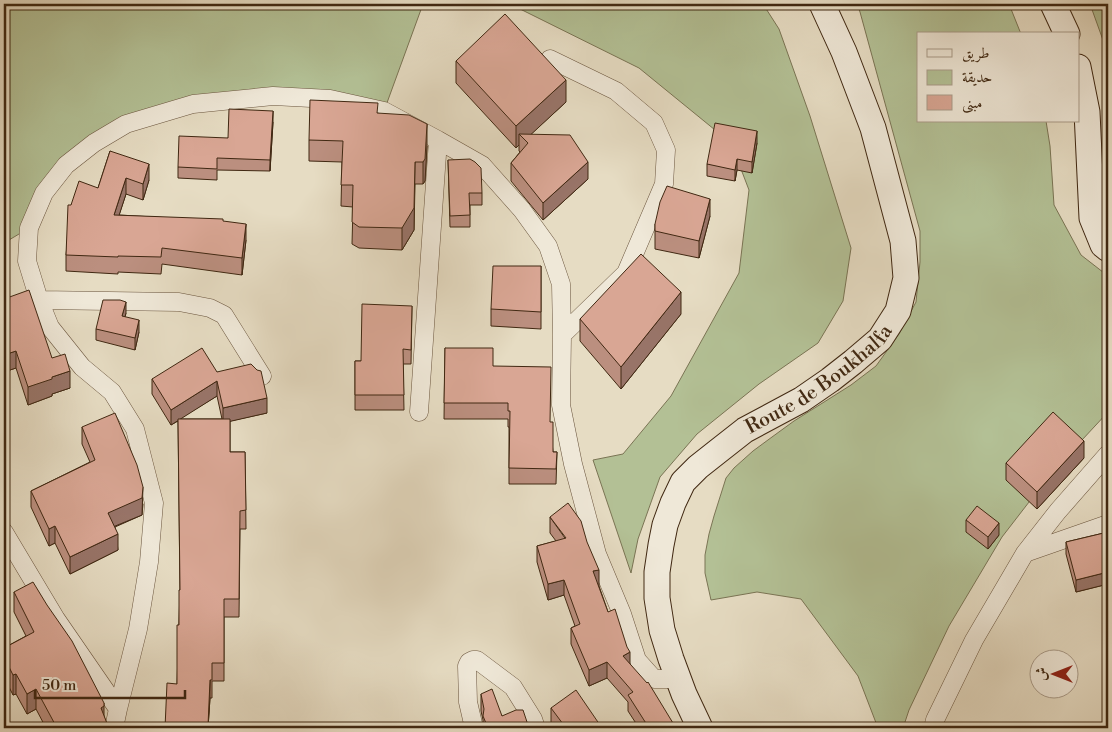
<svg xmlns="http://www.w3.org/2000/svg" width="1112" height="732" viewBox="0 0 1112 732" font-family="'Libre Bodoni',Amiri,serif">
<rect width="100%" height="100%" fill="#e6dcc3"/>
<filter id="stains"><feTurbulence type="fractalNoise" baseFrequency=".004" numOctaves="4"/><feColorMatrix values="0 0 0 0 .2 0 0 0 0 .09 0 0 0 0 .02 0 0 0 .5 -.17"/></filter>
<radialGradient id="worn" r=".72"><stop offset=".6" stop-color="#630" stop-opacity="0"/><stop offset="1" stop-color="#630" stop-opacity=".3"/></radialGradient>
<!-- green -->
<path fill="#b3c095" stroke="#7a7454" d="M4 4H423L384 111 273 96 126 124 66 165 29 228 4 243Z
M510 4H763L779 29 810 116 851 248 843 301 818 343 759 384 697 434 660 477 638 539 631 573 593 460 623 454 671 396 739 273 749 190 731 143 639 68Z
M857 4H1009L1021 34H918V121H1046L1050 146 1054 205 1081 255 1108 276V412L1069 454 1036 493 1002 537 949 626 909 710 903 728H878L858 676 801 599 757 592 711 600 705 573V555L709 534 714 516 726 478 734 468 753 451 772 437 794 421 851 385 876 366 899 334 916 302 920 262V231L860 12Z
M1090 4H1108V54Z"/>
<g fill="none" stroke-linecap="round" stroke-linejoin="round">
<defs>
<path id="street" d="M550 59 616 91 654 123 666 150 664 184 626 273 562 335
M39 300 179 302 210 308 224 315 262 376
M419 412 438 140
M4 532 56 619 118 709
M1025 553 1108 524
M114 728 118 709 138 629 149 562 154 503 135 429 112 392 82 367 50 327 39 300 27 261 29 228 44 193 66 165 94 143 126 124 193 104 273 96 330 99 384 111 438 140 482 165 522 210 548 246 561 284 562 335 561 405 573 464 597 554 622 614 637 660 654 679H678
M474 728 468 702 467 666 469 662 473 660H477L513 687 533 719 536 728
M933 728 935 720 974 640 1025 553 1058 511 1108 454"/>
<g id="secondary">
<path d="M1053 4 1067 34"/>
<path d="M1078 67 1087 112 1092 218 1103 245 1108 249"/>
<path id="s1" d="M700 728 684 694 671 659 662 630 657 598V572L661 545 665 525 673 503 683 482 698 467 717 452 745 430 801 400 830 380 853 362 880 339 898 311 906 278 903 241 873 128 844 52 822 4"/>
</g>
</defs>
<!-- street casing -->
<use href="#street" stroke="#6a553e" stroke-width="19"/>
<!-- secondary casing -->
<use href="#secondary" stroke="#402812" stroke-width="27"/>
<!-- street -->
<use href="#street" stroke="#efe8d8" stroke-width="18"/>
<!-- secondary -->
<use href="#secondary" stroke="#efe8d8" stroke-width="25"/>
</g>
<!-- wall -->
<path fill="#bb8f7f" stroke="#402812" fill-rule="evenodd" d="M456 61 566 102 531 134 588 179 543 220 511 181V163L520 152 519 151V145L516 148 456 83Z
M378 113 427 146 425 181 423 184H415L414 230 402 250 359 248 352 244 353 207 341 206 342 162 309 161V140Z
M273 122 270 171 217 170V180L178 178V167L228 138Z
M757 143 752 173 737 170 735 181 707 176V164Z
M110 151 149 180 143 200 126 194 119 215 223 221 246 240 242 275 162 264 161 274 118 272V274L66 271V255L71 205 98 188Z
M448 160 482 193V205H470V227H450Z
M710 216 699 258 655 249V224Z
M541 266V329L491 326V309Z
M4 299 52 358 70 388 52 394V396L28 405 16 368 7 371 4 360Z
M412 306 411 364H403L404 410H355V361H361Z
M126 313 125 317 139 332 135 350 96 340V329Z
M681 314 621 389 580 341V319Z
M445 348 493 366 550 422 553 452H557L556 484H509V427H508V419H444Z
M217 372 267 413 230 421V452H245L246 529H240L239 617H224V681H212V698H210L208 728H165L177 684 180 590 178 421 171 425 152 394V379ZM217 396 222 419H179Z
M82 427 143 504 142 515 115 527 118 550 70 574 55 543 49 546 31 507V491L90 462 82 444Z
M1108 453V481L1106 473V456Z
M1084 458 1037 509 1006 480V463Z
M550 517 599 586 608 612 630 664 676 728H639L628 711V702L607 678 589 686 571 644V628L575 626 564 595 548 600 537 562V546L556 541 550 533Z
M966 520 999 535 988 549 966 532Z
M1108 532V584L1076 592 1066 554V542Z
M14 592 104 716 108 728H46L36 709 27 714 16 694 13 695 4 677V648L26 636 14 612Z
M481 694 502 716 529 728H483V720L481 711Z
M551 708 602 728H551Z"/>
<!-- shaded-wall -->
<path fill="#987468" stroke="#402812" d="M566 80V102L525 140 519 134V145L516 148V126Z
M273 111V122L270 171V160Z
M427 124V146L425 181 423 184V162Z
M757 131V143L752 173V162Z
M737 159V170L735 181V170Z
M415 162 414 230 402 250V228Z
M588 162V179L543 220V203Z
M149 164V180L143 200V184Z
M126 178V194L114 231V215Z
M710 199V216L699 258V241Z
M246 224V240L242 275V258Z
M681 292V314L621 389V367Z
M126 302V313L122 328V316Z
M139 320V332L135 350V338Z
M16 351V368L7 371V354Z
M70 371V388L52 394V396L28 405V387L52 377Z
M217 381V396L171 425V410Z
M267 398V413L223 423V408Z
M1084 441V458L1037 509V492Z
M143 487 142 515 108 529V513Z
M999 523V535L988 549V537Z
M55 526V543L49 546V529Z
M118 534V550L70 574V557Z
M599 570V586L593 587V571Z
M1108 572V584L1076 592V580Z
M564 580V595L548 600V584Z
M630 652V668L623 656Z
M607 662V678L589 686V670Z
M16 674V694L13 695V675Z
M210 680V698L208 728Z
M36 689V709L27 714V694Z
M104 703V723L101 708Z"/>
<!-- building -->
<path fill="#d9a694" stroke="#402812" d="M505 14 566 80 516 126 456 61Z
M310 100 378 103 377 113 409 115 427 124 425 159 423 162H415L414 208 402 228 359 227 352 222 353 185H341L343 141 309 140Z
M229 109 273 111 270 160 217 158V169L178 167 179 136 228 138Z
M715 123 757 131 752 162 737 159 735 170 707 164Z
M519 134 570 135 588 162 543 203 511 163 528 143Z
M110 151 149 164 143 184 126 178 114 215 223 219V221L246 224 242 258 162 248 161 257 118 256V257L66 255 68 205H71L79 181 98 188Z
M470 159 475 162 481 168 482 193H469L470 215 450 216 448 160Z
M667 186 710 199 699 241 655 231V224L660 202Z
M641 254 681 292 621 367 580 319Z
M493 266H541V312L491 309Z
M29 290 52 358 65 354 70 371 52 377V379L28 387 16 351 7 354 4 343V299Z
M103 300H120L126 302 122 316 139 320 135 338 96 329Z
M362 304 412 306 411 350 403 349 404 395H355V361H361Z
M202 348 217 372 251 364 257 370 261 371 267 398 223 408 217 381 171 410 152 379Z
M445 348H493V366L551 367 550 422H553V452H557L556 469 509 468 510 411H508V403H444Z
M1053 412 1084 441 1037 492 1006 463Z
M115 413 137 465 143 487 142 498 108 513 118 534 70 557 55 526 49 529 31 491 95 460 82 427Z
M178 419H230V452H245L246 510 240 511 239 599H224V663H212V680H210L208 726H201V728H165L167 683 177 684V625H179V590H180Z
M1108 453V464L1106 456Z
M568 503 581 521 587 542 599 570 593 571 608 612 615 609 627 647 630 652 623 656 647 683 648 682 676 728H649L628 695 633 692 607 662 589 670 571 628 580 624 564 580 548 584 537 546 566 538 550 517Z
M977 506 999 523 988 537 966 520Z
M1108 532V572L1076 580 1066 542Z
M33 582 47 605 72 641 104 703V706L101 708 108 726 102 728H57L36 689 27 694 16 674 13 675 4 657V648L34 632 14 592Z
M492 689 502 716 516 710H523L529 728H488L483 716 484 709 481 694Z
M576 690 602 728H566L551 708Z"/>
<g text-anchor="middle" dominant-baseline="central" stroke-width="4" stroke-linejoin="round" paint-order="stroke">
<!-- street labels -->
<g font-size="20" fill="#402812" stroke="#efe8d8">
<text stroke="none"><textPath href="#s1" startOffset="429">Route de Boukhalfa</textPath></text>
</g>
</g>
<!-- margin -->
<rect width="1112" height="732" fill="none" stroke="#e6dcc3" stroke-width="20"/>
<rect x="5" y="5" width="1102" height="722" fill="none" stroke="#402812" stroke-width="2.5"/>
<rect x="10" y="10" width="1092" height="712" fill="none" stroke="#402812"/>
<!-- legend -->
<rect x="917" y="32" width="162" height="90" fill="#efe8d8" stroke="#a99b89"/>
<rect x="927" y="49" width="25" height="8" fill="#efe8d8" stroke="#a99b89"/>
<text x="962" y="58" font-size="15" fill="#402812">طريق</text>
<rect x="927" y="70" width="25" height="15" fill="#b3c095" stroke="#a99b89"/>
<text x="962" y="82" font-size="15" fill="#402812">حديقة</text>
<rect x="927" y="95" width="25" height="15" fill="#d9a694" stroke="#a99b89"/>
<text x="962" y="108" font-size="15" fill="#402812">مبنى</text>
<!-- north arrow -->
<g transform="translate(1054 674) rotate(270)"><circle r="24" fill="#efe8d8" stroke="#a99b89"/>
<path d="M0-4L9 19L0 12L-9 19Z" fill="#8f2418"/>
<text y="-8" font-size="14" font-weight="bold" text-anchor="middle" fill="#402812">ش</text>
</g>
<!-- scale -->
<path d="M35 690v8h150v-8" fill="none" stroke="#402812" stroke-width="2.5"/>
<text x="42" y="690" font-size="15" fill="#402812" stroke="#efe8d8" stroke-width="4" paint-order="stroke">50 m</text>
<rect width="100%" height="100%" filter="url(#stains)"/>
<rect width="100%" height="100%" fill="url(#worn)"/>
</svg>
